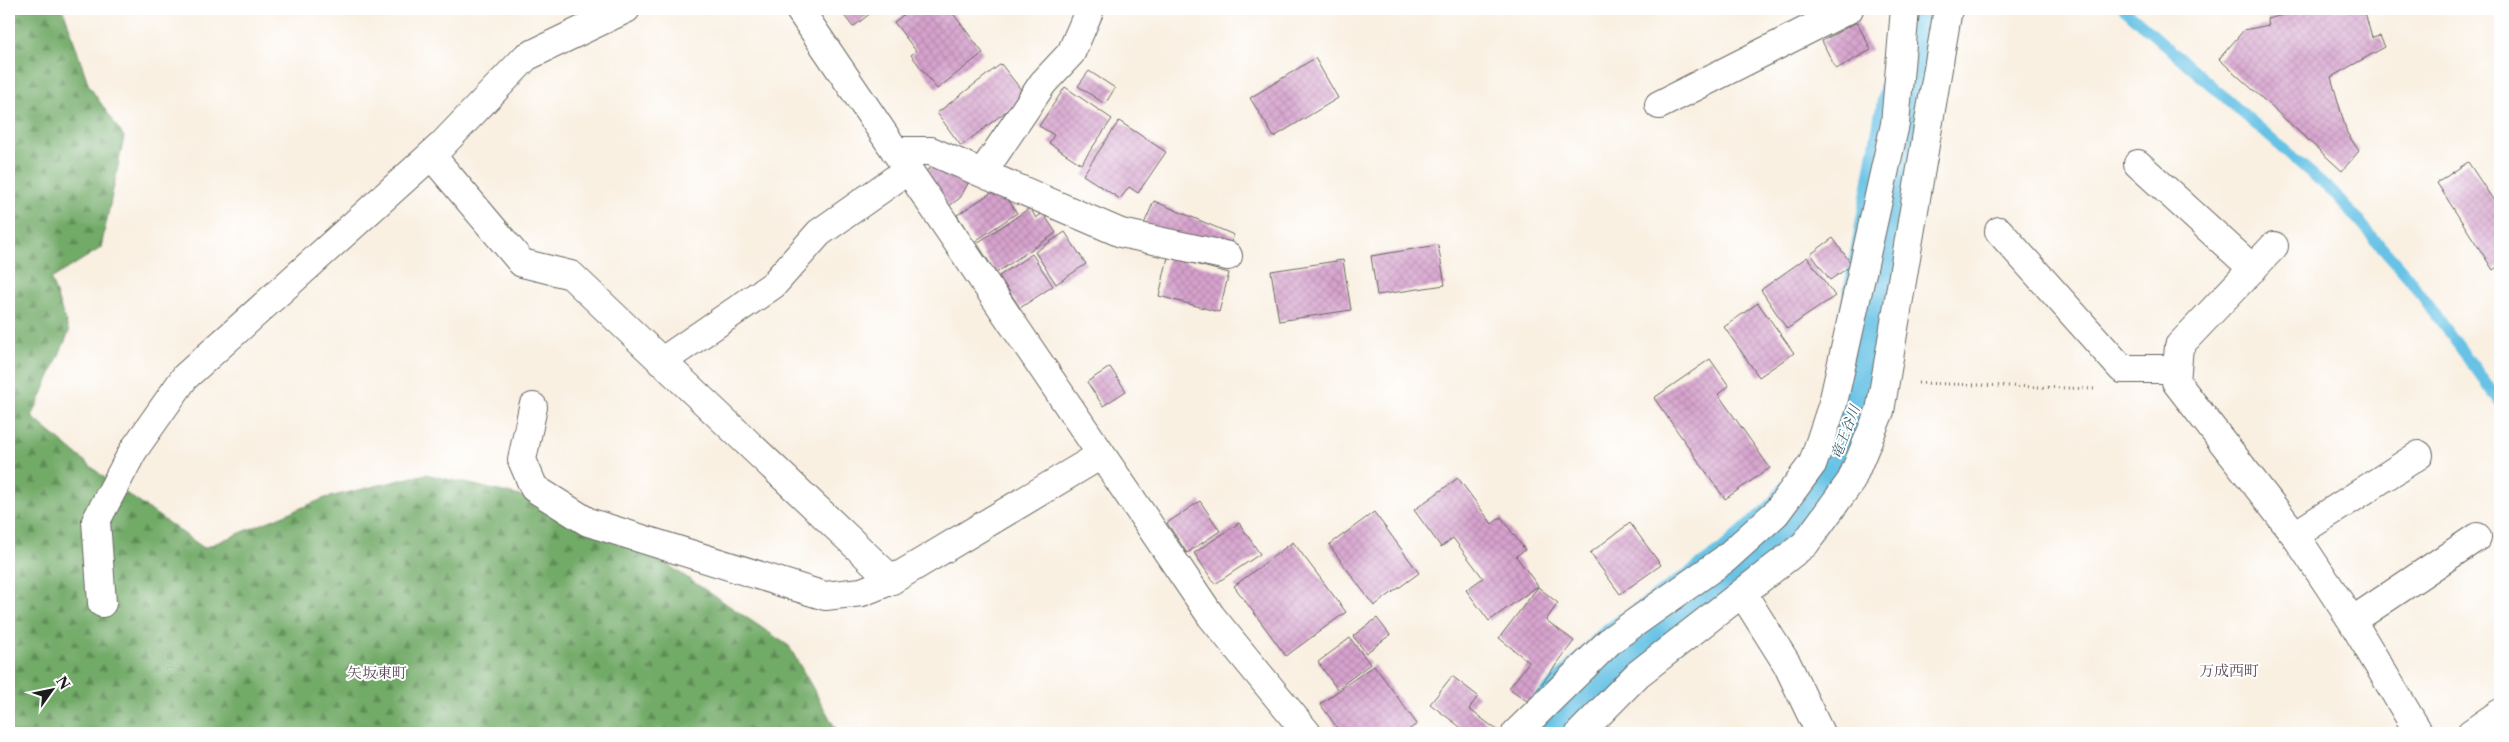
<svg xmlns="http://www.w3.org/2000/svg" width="2509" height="742" viewBox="0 0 2509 742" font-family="'Libre Caslon Text','Noto Serif JP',serif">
<defs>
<pattern id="forest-firs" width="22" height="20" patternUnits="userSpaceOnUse" patternTransform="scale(1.25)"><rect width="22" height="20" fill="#72aa68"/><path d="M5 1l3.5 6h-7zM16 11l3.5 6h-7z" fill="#5d8a55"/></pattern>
<pattern id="building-cross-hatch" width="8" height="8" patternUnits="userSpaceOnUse" patternTransform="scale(1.25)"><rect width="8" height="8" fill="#d6a2cd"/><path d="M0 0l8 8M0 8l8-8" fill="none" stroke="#b78baf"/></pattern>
</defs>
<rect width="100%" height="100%" fill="#fff"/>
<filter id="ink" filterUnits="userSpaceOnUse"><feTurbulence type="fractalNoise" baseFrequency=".02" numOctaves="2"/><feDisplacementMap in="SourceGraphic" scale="10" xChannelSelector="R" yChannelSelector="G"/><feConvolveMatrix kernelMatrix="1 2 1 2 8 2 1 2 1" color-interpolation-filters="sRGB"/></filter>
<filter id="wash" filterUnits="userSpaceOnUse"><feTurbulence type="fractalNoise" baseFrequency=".0096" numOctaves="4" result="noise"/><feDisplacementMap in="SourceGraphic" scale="20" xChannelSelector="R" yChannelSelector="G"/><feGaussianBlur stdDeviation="1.12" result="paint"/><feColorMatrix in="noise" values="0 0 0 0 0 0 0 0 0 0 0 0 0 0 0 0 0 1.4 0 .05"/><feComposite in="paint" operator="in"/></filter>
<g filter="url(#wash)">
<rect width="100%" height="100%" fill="#f9f0e2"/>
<!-- forest -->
<path fill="url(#forest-firs)" stroke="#476342" d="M9 9H63L89 86 124 137 101 248 51 279 69 332 32 417 106 479 204 548 325 498 426 474 589 512 789 646 838 733H9Z"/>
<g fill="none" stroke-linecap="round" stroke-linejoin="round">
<!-- stream -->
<path stroke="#67c2e5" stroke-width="11" d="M2124 9 2336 195 2408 277 2500 402"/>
<!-- river -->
<path stroke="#67c2e5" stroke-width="65" d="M1543 733 1622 652 1734 574 1788 526 1828 474 1855 411 1923 27 1930 9"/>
</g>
<g id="blocks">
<!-- building -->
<path fill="url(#building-cross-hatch)" d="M839 9H876L853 27Z
M911 9H954L951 11 983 53 937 89 911 55 916 51 894 22Z
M2308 9H2364L2372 38 2380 36 2385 47 2331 77 2347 133 2359 151 2342 171 2219 59 2244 30 2269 25 2267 19Z
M1857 22 1871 50 1836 69 1822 41Z
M1315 58 1338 98 1274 137 1250 98Z
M1001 64 1026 96 961 146 937 113Z
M1089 71 1115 88 1105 104 1078 86Z
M1065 87 1112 119 1081 164 1049 143 1054 135 1039 126Z
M1119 121 1166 152 1138 193 1129 187 1120 199 1083 175Z
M2468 162 2500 210V265L2493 270 2437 183Z
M937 164 972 176 960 198 949 206 926 171Z
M1000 187 1017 213 974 242 957 215Z
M1154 201 1234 235 1228 249 1144 224Z
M1030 208 1036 218 1043 213 1056 233 996 273 977 243Z
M1065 232 1086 264 1056 284 1035 252Z
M1833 238 1852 265 1830 280 1811 254Z
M1438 245 1445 285 1377 295 1371 256Z
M1032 254 1053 286 1020 308 999 276Z
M1168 257 1229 273 1219 312 1159 296Z
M1807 257 1835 296 1787 329 1761 290Z
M1343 260 1351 310 1279 321 1271 271Z
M1758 303 1794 353 1759 377 1724 327Z
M1710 359 1729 386 1718 394 1770 468 1725 499 1654 398Z
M1110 367 1126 391 1103 406 1087 382Z
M1458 478 1492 524 1501 517 1525 550 1516 556 1538 586 1489 621 1466 590 1483 578 1453 538 1441 547 1414 510Z
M1200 501 1220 531 1187 553 1167 523Z
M1374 512 1419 573 1374 606 1329 545Z
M1239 523 1260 554 1215 584 1194 553Z
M1630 523 1661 565 1620 594 1590 553Z
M1293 542 1346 612 1286 656 1234 586Z
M1538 587 1558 603 1546 620 1574 641 1528 702 1509 688 1529 662 1499 638Z
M1377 618 1390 635 1366 653 1353 636Z
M1350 638 1370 664 1337 689 1318 662Z
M1374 665 1417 724 1404 733H1341L1320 704Z
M1452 676 1478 696 1469 709 1501 733H1468L1430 704Z"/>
</g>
</g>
<g filter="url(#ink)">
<use href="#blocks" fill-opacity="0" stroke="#696661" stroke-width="1"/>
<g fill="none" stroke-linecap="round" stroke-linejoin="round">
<defs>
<path id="minor" d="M799 9 1211 616 1307 733
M1659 105 1849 9
M895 151H931L1121 233 1228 256
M431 155 522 263 571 275 892 580
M2138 164 2253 269
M983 172 1043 83 1071 53 1090 9
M1999 231 2122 369H2177
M2274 246 2179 346 2176 382 2295 535 2352 621 2419 733
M661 362 773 285 819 233 908 170
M533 407 522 460 534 488 588 522 825 596 862 592 892 580 1101 455
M2295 535 2419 455
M1743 594 1787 664 1820 733
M102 603 96 521 133 451 185 377 441 146 526 57 626 9
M2352 621 2477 537
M1516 733 1612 639 1725 559 1776 513 1813 463 1833 403 1895 124 1905 9
M1580 733 1638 674 1805 544 1851 481 1880 411 1948 9
M2471 733 2500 713"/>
</defs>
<!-- minor casing -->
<use href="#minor" stroke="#696661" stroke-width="30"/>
<!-- path -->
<path stroke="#696661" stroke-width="3" stroke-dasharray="1 4" stroke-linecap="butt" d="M1918 383 2097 389"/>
<!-- minor -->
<use href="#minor" stroke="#fff" stroke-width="28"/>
</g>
</g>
<g text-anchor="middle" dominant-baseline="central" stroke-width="4" stroke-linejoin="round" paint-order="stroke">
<!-- water labels -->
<g font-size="14" font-style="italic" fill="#3a5e6c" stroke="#fff">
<text transform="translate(1845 432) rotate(-69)">竜王谷川</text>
</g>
<!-- quarter labels -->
<g font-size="15" fill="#5d4b5a" stroke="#fff">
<text x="2229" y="670">万成西町</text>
<text x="377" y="672">矢坂東町</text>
</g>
</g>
<!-- margin -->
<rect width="2509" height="742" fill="none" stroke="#fff" stroke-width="30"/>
<!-- north arrow -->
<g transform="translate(52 690) rotate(57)" stroke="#ffffff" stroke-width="4" paint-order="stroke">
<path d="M0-4L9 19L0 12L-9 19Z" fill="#1c1c1c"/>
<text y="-8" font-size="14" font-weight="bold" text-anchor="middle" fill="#1c1c1c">N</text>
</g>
</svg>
